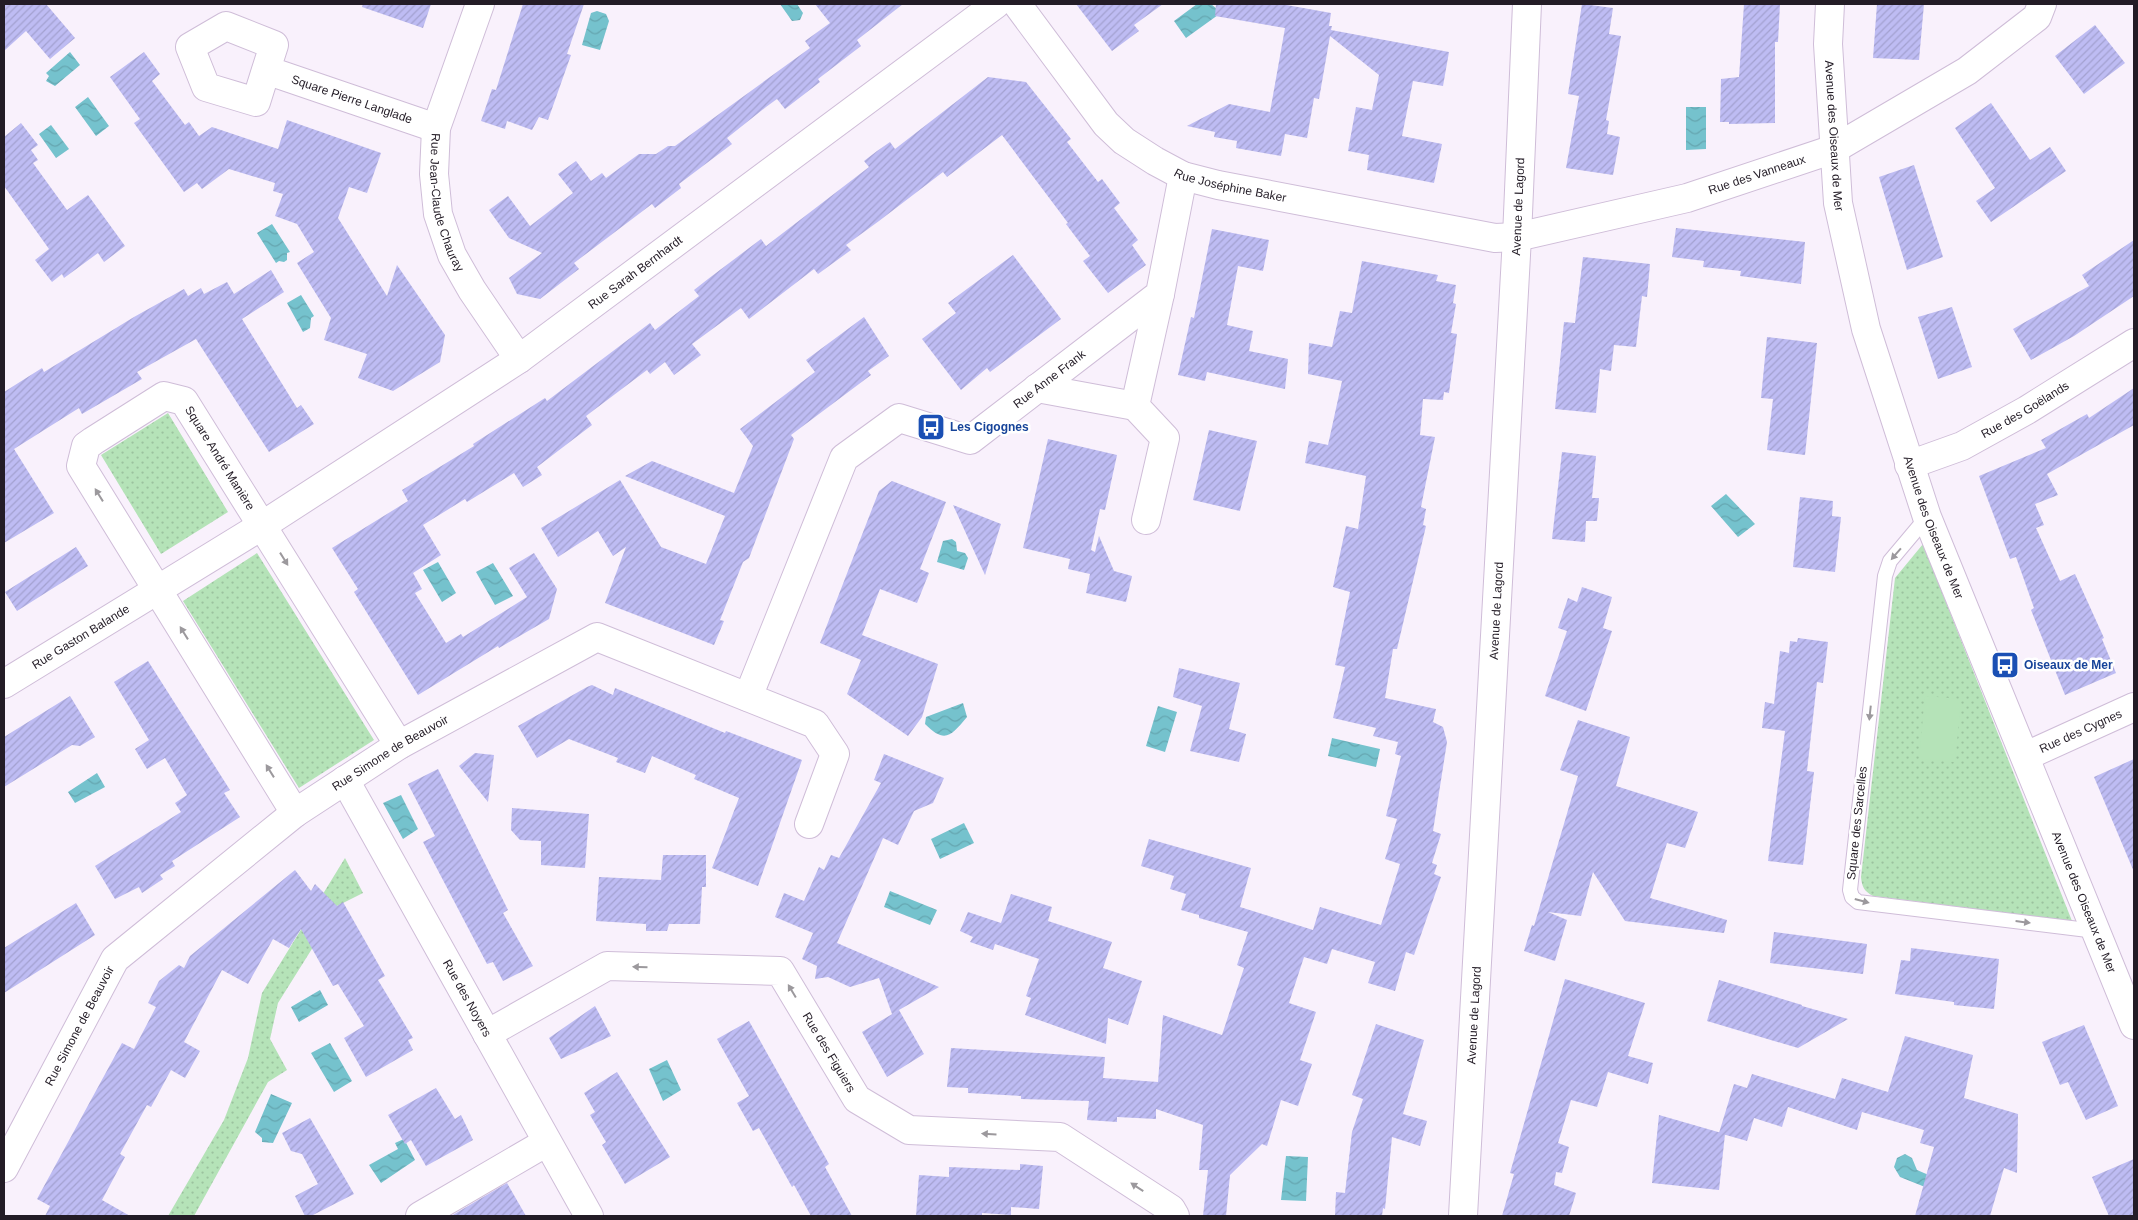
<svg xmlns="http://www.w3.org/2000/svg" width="2138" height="1220" viewBox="0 0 2138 1220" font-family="Helvetica,sans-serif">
<defs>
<pattern id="grass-dots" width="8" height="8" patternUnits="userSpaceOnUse" patternTransform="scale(1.25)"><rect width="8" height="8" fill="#b5e3b8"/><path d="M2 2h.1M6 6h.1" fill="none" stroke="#9bc29e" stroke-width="1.8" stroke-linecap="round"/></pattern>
<pattern id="water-waves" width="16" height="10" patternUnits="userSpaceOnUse" patternTransform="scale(1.25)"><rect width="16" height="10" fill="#75c2cd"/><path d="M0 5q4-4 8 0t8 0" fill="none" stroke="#65a6b0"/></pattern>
<pattern id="building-hatch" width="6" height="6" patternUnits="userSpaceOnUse" patternTransform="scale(1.25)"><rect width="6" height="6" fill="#bebcf3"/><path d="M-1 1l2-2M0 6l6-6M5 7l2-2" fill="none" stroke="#a3a1d0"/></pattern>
</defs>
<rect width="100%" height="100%" fill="#f9f1fc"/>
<!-- grass -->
<path fill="url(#grass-dots)" d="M168 413 228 512 161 554 101 455Z
M1923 544 2072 921 1873 896C1864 891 1862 887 1861 877L1895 578Z
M257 553 374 740 299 788 183 601Z
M345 858 363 893 333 908 320 936 278 1003 270 1039 287 1070 268 1082 194 1216H168L224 1120 248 1058 262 993Z"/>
<!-- pitch -->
<path fill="#b5e3b8" d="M1925 696 1961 699 1955 762 1919 759Z"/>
<!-- water -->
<path fill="url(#water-waves)" d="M780 4H797L803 13 800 20 792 21Z
M1197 4H1211L1217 9 1218 15 1186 38 1174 21Z
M597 11 606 14 609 21 600 50 582 45 591 13Z
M70 52 80 65 55 86 46 81 49 76 46 73Z
M88 97 109 126 96 136 75 107Z
M1686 107H1706V149L1686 150Z
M51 125 69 149 56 158 39 134Z
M272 224 290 252 287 253V260L284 262 279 261 276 263 257 233Z
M301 295 314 316 311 318 310 328 303 332 287 303Z
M1726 494 1755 524 1738 537 1711 506Z
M952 539 956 542 957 551 965 553 968 558 964 570 937 562 943 541Z
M438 562 456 593 442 602 423 570Z
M493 563 513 596 495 605 476 572Z
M963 703 967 717C951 736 945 744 925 724L926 717Z
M1158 706 1177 712 1165 752 1146 746Z
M1332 738 1380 749 1376 767 1328 756Z
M97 773 105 787 75 803 68 792Z
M401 795 418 829 403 839 383 803Z
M964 823 974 843 940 859 931 839Z
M890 891 937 910 930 925 884 907Z
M320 990 328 1005 299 1022 291 1007Z
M330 1043 352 1081 334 1092 311 1053Z
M667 1060 681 1090 663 1101 649 1069Z
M271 1094 292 1103 273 1143 262 1142V1138L255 1132Z
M404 1139 415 1160 381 1183 369 1165 398 1149 395 1143Z
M1905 1154 1912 1158 1917 1170 1931 1176 1940 1193 1900 1177 1894 1167 1897 1158Z
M1286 1156 1308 1157 1306 1201 1281 1200Z"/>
<!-- building -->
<path fill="url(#building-hatch)" d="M4 4H46L75 38 50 59 26 31 4 51Z
M363 4H431L423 28 362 7Z
M523 4H584L567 54 571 55 548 120 539 117 532 130 507 121 505 129 481 121 492 89 496 90Z
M815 4H903L857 40 861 46 818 79 820 82 785 109 777 99 766 107 727 138 732 144 679 184 681 188 655 208 652 204 574 263 579 269 540 299 517 294 509 278 542 253 509 238 489 210 508 196 530 226 573 193 558 174 576 161 591 181 602 173 606 178 639 154H656L668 146H675L810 48 805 41 830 23Z
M1076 4H1163L1134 25 1139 31 1112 51Z
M1216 4H1281L1331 13 1329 26H1332L1331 30 1449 52 1443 86 1413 81 1402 136 1442 144 1434 183 1367 170 1369 155 1348 151 1356 107 1372 110 1379 75 1330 36 1319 99 1314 98 1307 138 1285 134 1281 156 1236 148 1237 141 1214 137 1215 132 1187 126 1229 104 1270 112 1285 28 1215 16Z
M1582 4 1613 8 1609 34 1621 36 1606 120 1609 121 1607 134 1620 137 1613 175 1566 168 1579 96 1568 94Z
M1744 4H1780L1778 42H1775V123L1729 124V122H1720L1721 79 1739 77Z
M1877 4H1924L1919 60 1873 58Z
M2095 25 2125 63 2084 94 2055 56Z
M144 52 160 74 152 81 185 125 189 122 199 136 212 127 278 149 287 120 381 153 367 193 349 187 338 218 387 296 397 265 445 335 440 362 393 391 358 378 367 354 324 340 331 318 297 263 314 252 297 224 275 216 283 194 273 191 275 183 229 169 202 189 197 183 184 192 134 123 140 119 110 77Z
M988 77 1026 82 1071 139 1067 142 1098 182 1102 179 1120 203 1114 208 1138 240 1132 245 1146 265 1108 293 1083 261 1090 256 1066 224 1068 223 1002 135 947 177 943 172 879 221 846 245 851 250 818 274 814 269 749 319 741 308 692 344 701 355 674 375 665 362 650 374 647 370 586 416 592 425 537 467 542 475 523 487 514 473 467 502 465 499 423 525 441 555 413 573 422 589 415 593 446 643 461 634 463 637 527 597 509 568 534 553 557 589 549 619 499 648 498 646 418 695 354 592 358 589 332 548 408 501 402 490 474 446 473 444 545 398 547 401 650 323 655 330 699 296 694 290 708 279 761 239 766 246 869 167 864 161 877 151 890 142 895 149Z
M1991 103 2030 160 2050 147 2066 171 1991 222 1976 201 1995 188 1955 128Z
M21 123 38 145 31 150 38 160 33 163 67 210 88 195 125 246 104 262 98 253 64 278 62 274 52 282 35 260 49 249 4 186V137Z
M1914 165 1943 257 1907 270 1879 177Z
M1676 228 1805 242 1801 284 1740 276 1741 271 1703 267 1704 261 1672 257Z
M1212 229 1269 240 1263 271 1238 266 1227 325 1253 331 1249 351 1288 359 1285 389 1207 372 1205 381 1178 375 1191 317 1194 318Z
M2134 240V296L2074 336 2031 360 2013 329 2089 286 2082 275Z
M1013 255 1061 319 990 372 987 368 961 390 922 339 956 313 948 303Z
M1583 257 1650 264 1647 297 1642 296 1636 347 1614 345 1611 371 1600 369 1596 413 1555 409 1564 322 1575 323Z
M1362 261 1438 275 1436 281 1456 285 1453 303 1456 304 1451 333 1457 334 1449 393 1444 392 1443 400 1423 399 1420 435 1435 437 1421 507 1426 509 1423 525 1426 526 1397 649H1393L1385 698 1436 709 1433 722 1443 727 1447 742 1433 831 1441 834 1432 863 1437 865 1434 874 1441 877 1414 955 1406 952 1395 991 1368 983 1375 962 1332 949 1327 964 1304 957 1289 1003 1316 1012 1300 1060 1312 1064 1298 1106 1281 1100 1267 1146 1262 1144 1230 1175 1226 1216H1203L1208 1170H1199L1203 1125 1156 1109V1119L1117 1117V1122L1087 1120 1089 1101 1021 1099V1096L968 1093V1088L947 1087 951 1048 1105 1057 1103 1078 1158 1082 1163 1015 1222 1035 1244 968 1237 965 1248 932 1199 918V915L1181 910 1186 894 1170 889 1174 876 1141 866 1149 839 1251 868 1240 907 1313 930 1320 907 1381 925 1400 864 1385 859 1397 819 1386 816 1401 756 1395 754 1398 742 1373 736 1376 728 1333 718 1345 667 1335 665 1350 592 1333 587 1346 526 1358 529 1366 476 1305 463 1309 441 1328 445 1342 381 1308 374 1309 343 1332 347 1340 311 1352 313Z
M271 270 284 292 242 319 297 408 301 405 314 424 269 452 196 339 137 372 142 379 82 414 79 408 14 449 54 513 4 543V392L42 368 44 372 134 317 184 289 188 296 201 288 204 294 227 282 234 294Z
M1952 307 1972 367 1938 379 1918 317Z
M864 317 889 356 868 371 871 375 791 435 794 439 749 558 743 562 720 620 724 621 714 645 605 603 626 547 613 556 598 531 558 557 541 528 620 480 661 547 706 564 725 516 625 476 652 461 734 493 753 446 740 429 815 372 806 360Z
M1767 337 1817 343 1805 455 1767 450 1773 399 1761 398Z
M2134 388V425L2047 474 2058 495 2035 504 2044 525 2036 528 2060 581 2075 574 2104 638 2102 639 2116 673 2065 695 2031 610 2034 608 2016 557 2010 559 1979 476 2046 448 2041 440 2087 414 2089 418Z
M1209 430 1257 441 1240 511 1193 500Z
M1048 439 1117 455 1105 510 1100 509 1091 550 1095 552 1099 536 1114 571 1132 576 1126 602 1086 593 1090 574 1068 569 1070 559 1023 548Z
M1562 452 1596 456 1592 498H1599L1597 521H1586L1585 542 1552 539Z
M892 481 946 502 920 569 929 573 917 603 880 589 862 635 938 664 922 717 908 736 847 694 861 660 820 643 879 491Z
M1800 497 1833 501 1832 516 1841 517 1835 572 1793 567Z
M953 505 1001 524 985 575Z
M76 547 88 566 17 611 5 592Z
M1582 587 1612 597 1603 628 1612 631 1586 711 1545 696 1567 631 1558 628 1568 598 1577 602Z
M1798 638 1828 642 1823 683 1817 682 1807 771 1814 772 1803 865 1768 861 1785 731 1762 728 1765 702 1774 704 1780 651 1789 653 1790 641 1797 642Z
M148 661 230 790 224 793 240 817 172 861 175 866 160 875 163 879 142 893 139 887 115 899 95 866 181 812 175 803 187 795 165 758 147 769 135 749 149 740 114 682Z
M1179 668 1240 683 1229 729 1246 734 1239 762 1190 751 1202 706 1173 697Z
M592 685 613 695 615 688 725 733 726 731 802 760 758 886 712 868 739 798 694 779 696 775 652 756 645 773 616 762 618 758 569 739 537 758 518 726 587 687Z
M70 696 95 737 80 746 72 745 4 787V737Z
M1578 720 1630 737 1616 786 1698 812 1685 848 1667 843 1650 898 1727 920 1724 933 1625 921 1593 872 1581 916 1548 912 1567 920 1555 961 1524 951 1532 925 1534 926 1578 776 1560 770Z
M475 753 494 755 488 802 459 766Z
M884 754 944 778 933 803 914 811 898 845 883 838 837 943 939 987 892 1014 879 978 850 987 828 977 815 979 817 966 802 959 813 933 775 917 784 893 804 901 819 867 824 870 831 855 839 858 881 783 874 780Z
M2134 759V872L2094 777Z
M438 769 508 910 503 913 533 966 503 981 493 962 487 964 423 842 435 836 408 784Z
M512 808 589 814 585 868 541 865V841L520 840 511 830Z
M663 855H706V887H702L700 924H669L667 931H646V924L596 921 599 877 661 880Z
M295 870 311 891 315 884 337 906 343 902 385 976 378 980 413 1038 408 1040 413 1050 366 1077 344 1038 364 1026 338 984 333 986 301 929 289 948 273 939 248 984 222 970 184 1042 200 1051 185 1078 171 1070 151 1107 147 1105 120 1154 125 1157 102 1200 130 1216H45L50 1206 37 1199 122 1043 134 1049 156 1007 148 1003 159 981 179 965 184 968 190 956Z
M1011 894 1052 907 1048 921 1112 942 1103 968 1142 981 1128 1025 1108 1018 1106 1044 1025 1015 1031 998 1026 996 1039 959 995 944 993 950 970 942 973 937 960 931 968 912 1001 923Z
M76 903 95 935 4 993V948Z
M1774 932 1867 944 1863 974 1770 963Z
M1911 948 1999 959 1994 1009 1954 1005V1002L1895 994 1901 960 1910 961Z
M1565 979 1645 1003 1628 1056 1653 1063 1648 1084 1608 1072 1597 1107 1571 1100 1558 1143 1569 1147 1562 1173 1556 1172 1554 1185 1576 1193 1569 1216H1502L1514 1174 1510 1173Z
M1719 980 1802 1005V1006L1848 1019 1798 1048 1707 1021Z
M595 1006 611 1036 561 1059 549 1038Z
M899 1010 924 1054 887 1077 862 1032Z
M749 1021 829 1164 825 1167 852 1216H811L794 1185 792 1187 759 1128 753 1131 737 1103 749 1096 717 1039Z
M1376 1024 1424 1040 1403 1114 1427 1121 1420 1146 1392 1137 1385 1209 1383 1208 1382 1216H1335L1336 1192 1345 1193 1352 1132 1363 1099 1352 1095Z
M2084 1025 2118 1106 2086 1120 2068 1082 2060 1085 2042 1042Z
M1905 1036 1973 1055 1964 1098 2018 1114 2017 1173 2004 1168 1990 1216H1915L1934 1147 1920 1143 1924 1130 1862 1112 1857 1130 1788 1107 1782 1127 1754 1118 1747 1141 1719 1133 1734 1084 1747 1088 1752 1074 1835 1099 1842 1078 1888 1092Z
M617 1072 670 1157 625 1184 602 1145 606 1142 590 1115 595 1112 584 1093Z
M436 1088 455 1119 461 1115 473 1140 426 1166 411 1140 405 1144 388 1115Z
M1659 1115 1725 1134 1719 1190 1652 1183Z
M310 1118 354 1194 311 1216H305L295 1196 318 1184 302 1154 291 1151 282 1133Z
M2134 1159V1216H2109L2092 1177Z
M1020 1164 1043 1166 1039 1209 1011 1207V1215L982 1213V1216H916L919 1175 949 1177V1167L1020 1170Z
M507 1183 526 1216H451Z"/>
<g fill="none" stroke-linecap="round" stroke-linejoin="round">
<defs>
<path id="lane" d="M1927 517 1890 561 1885 576 1850 890 1852 897 1858 902 2096 931"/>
<g id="street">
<path id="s1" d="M480 4 436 128 434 174 438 214 452 255 472 290 519 359"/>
<path id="s2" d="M1017 4 1106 124 1124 141 1155 161 1183 176 1218 185 1495 238 1517 237 1687 198 1834 149 1967 71 2037 17 2042 4"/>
<path id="s3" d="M1830 4 1828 44 1838 203 1866 329 1927 517 2134 1025"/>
<path id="s4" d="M266 70 256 102 206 87 190 47 226 26 274 45 266 70 436 128"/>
<path d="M1037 388 1135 406"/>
<path id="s5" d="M1909 465 1962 446 2027 410 2134 343"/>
<path d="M1146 520 1165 438 1135 406 1160 294"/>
<path id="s6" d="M4 684 263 525 519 359 996 4"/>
<path id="s7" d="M748 697 844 458 899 418 970 440 1160 294 1183 176"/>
<path id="s8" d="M2026 756 2134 707"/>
<path id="s9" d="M345 780 589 1216"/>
<path id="s10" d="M295 813 81 466 86 446 93 441 164 396 184 401 399 745"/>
<path id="s11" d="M487 1034 607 966 780 971 857 1099 909 1130 1060 1137 1171 1209 1175 1216"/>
<path id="s12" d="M4 1168 115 959 295 813 399 745 597 637 815 724 835 754 809 824"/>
<path d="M420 1216 547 1142"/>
</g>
<g id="secondary">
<path id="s13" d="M1463 1216 1517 237 1527 4"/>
</g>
</defs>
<!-- lane casing -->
<use href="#lane" stroke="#cfbdd8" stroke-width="16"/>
<!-- street casing -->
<use href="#street" stroke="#cfbdd8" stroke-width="30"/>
<!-- secondary casing -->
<use href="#secondary" stroke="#cfbdd8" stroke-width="30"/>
<!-- lane -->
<use href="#lane" stroke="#fff" stroke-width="14"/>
<!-- street -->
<use href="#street" stroke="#fff" stroke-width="28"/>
<!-- secondary -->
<use href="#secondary" stroke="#fff" stroke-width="28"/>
</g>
<!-- one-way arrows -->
<defs><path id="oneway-solid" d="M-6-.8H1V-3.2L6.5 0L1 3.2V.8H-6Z" transform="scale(1.25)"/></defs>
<g fill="#9c999d">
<use href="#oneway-solid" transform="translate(99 495) rotate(-122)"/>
<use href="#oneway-solid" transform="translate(1896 554) rotate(131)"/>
<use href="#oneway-solid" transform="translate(284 559) rotate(58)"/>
<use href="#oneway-solid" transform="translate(184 633) rotate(-122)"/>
<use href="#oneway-solid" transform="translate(1870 713) rotate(96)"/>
<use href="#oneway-solid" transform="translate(270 771) rotate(-122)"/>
<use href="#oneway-solid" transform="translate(1862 901) rotate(15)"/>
<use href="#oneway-solid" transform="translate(2023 922) rotate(7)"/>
<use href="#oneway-solid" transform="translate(640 967) rotate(-178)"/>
<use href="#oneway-solid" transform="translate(792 991) rotate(-121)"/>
<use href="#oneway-solid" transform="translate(989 1134) rotate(-177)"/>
<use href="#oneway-solid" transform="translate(1137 1187) rotate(-147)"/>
</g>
<!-- icons -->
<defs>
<symbol id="bus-square" viewBox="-11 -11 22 22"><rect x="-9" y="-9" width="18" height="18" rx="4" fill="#1a4fb4" stroke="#fff"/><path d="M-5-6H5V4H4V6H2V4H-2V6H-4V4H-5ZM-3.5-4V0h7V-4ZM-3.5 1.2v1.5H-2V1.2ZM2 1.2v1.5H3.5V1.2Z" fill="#fff"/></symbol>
</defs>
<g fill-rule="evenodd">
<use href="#bus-square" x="915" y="411" width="32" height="32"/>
<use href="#bus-square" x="1989" y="649" width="32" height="32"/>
</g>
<g text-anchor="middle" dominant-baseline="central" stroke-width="5" stroke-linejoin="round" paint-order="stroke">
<!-- street labels -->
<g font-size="12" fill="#231c26" stroke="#fff">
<text stroke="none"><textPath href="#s4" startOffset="339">Square Pierre Langlade</textPath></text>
<text stroke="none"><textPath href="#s3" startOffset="132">Avenue des Oiseaux de Mer</textPath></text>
<text stroke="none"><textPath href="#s2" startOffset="831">Rue des Vanneaux</textPath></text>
<text stroke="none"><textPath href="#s2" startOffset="291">Rue Joséphine Baker</textPath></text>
<text stroke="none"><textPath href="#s1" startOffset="208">Rue Jean-Claude Chauray</textPath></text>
<text stroke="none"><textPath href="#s13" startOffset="1011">Avenue de Lagord</textPath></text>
<text stroke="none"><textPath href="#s6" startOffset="754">Rue Sarah Bernhardt</textPath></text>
<text stroke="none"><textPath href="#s7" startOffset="500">Rue Anne Frank</textPath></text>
<text stroke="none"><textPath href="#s5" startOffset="129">Rue des Goëlands</textPath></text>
<text stroke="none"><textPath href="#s10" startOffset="609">Square André Manière</textPath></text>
<text stroke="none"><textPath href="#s3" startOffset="538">Avenue des Oiseaux de Mer</textPath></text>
<text stroke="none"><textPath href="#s13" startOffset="606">Avenue de Lagord</textPath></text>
<text stroke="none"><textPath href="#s6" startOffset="90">Rue Gaston Balande</textPath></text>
<text stroke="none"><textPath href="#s8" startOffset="60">Rue des Cygnes</textPath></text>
<text stroke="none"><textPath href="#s12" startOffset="581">Rue Simone de Beauvoir</textPath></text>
<text transform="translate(1857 823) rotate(-84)">Square des Sarcelles</text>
<text stroke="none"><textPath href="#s3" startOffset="942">Avenue des Oiseaux de Mer</textPath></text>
<text stroke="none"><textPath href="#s9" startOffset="250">Rue des Noyers</textPath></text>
<text stroke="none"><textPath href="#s13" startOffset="201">Avenue de Lagord</textPath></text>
<text stroke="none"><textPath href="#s12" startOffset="161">Rue Simone de Beauvoir</textPath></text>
<text stroke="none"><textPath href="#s11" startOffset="406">Rue des Figuiers</textPath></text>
</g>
<!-- transit labels -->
<g font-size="12" font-weight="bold" fill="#164399" stroke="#fff" text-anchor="start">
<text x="950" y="427">Les Cigognes</text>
<text x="2024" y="665">Oiseaux de Mer</text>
</g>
</g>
<!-- border -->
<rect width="2138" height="1220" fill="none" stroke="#231c26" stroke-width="10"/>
</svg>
